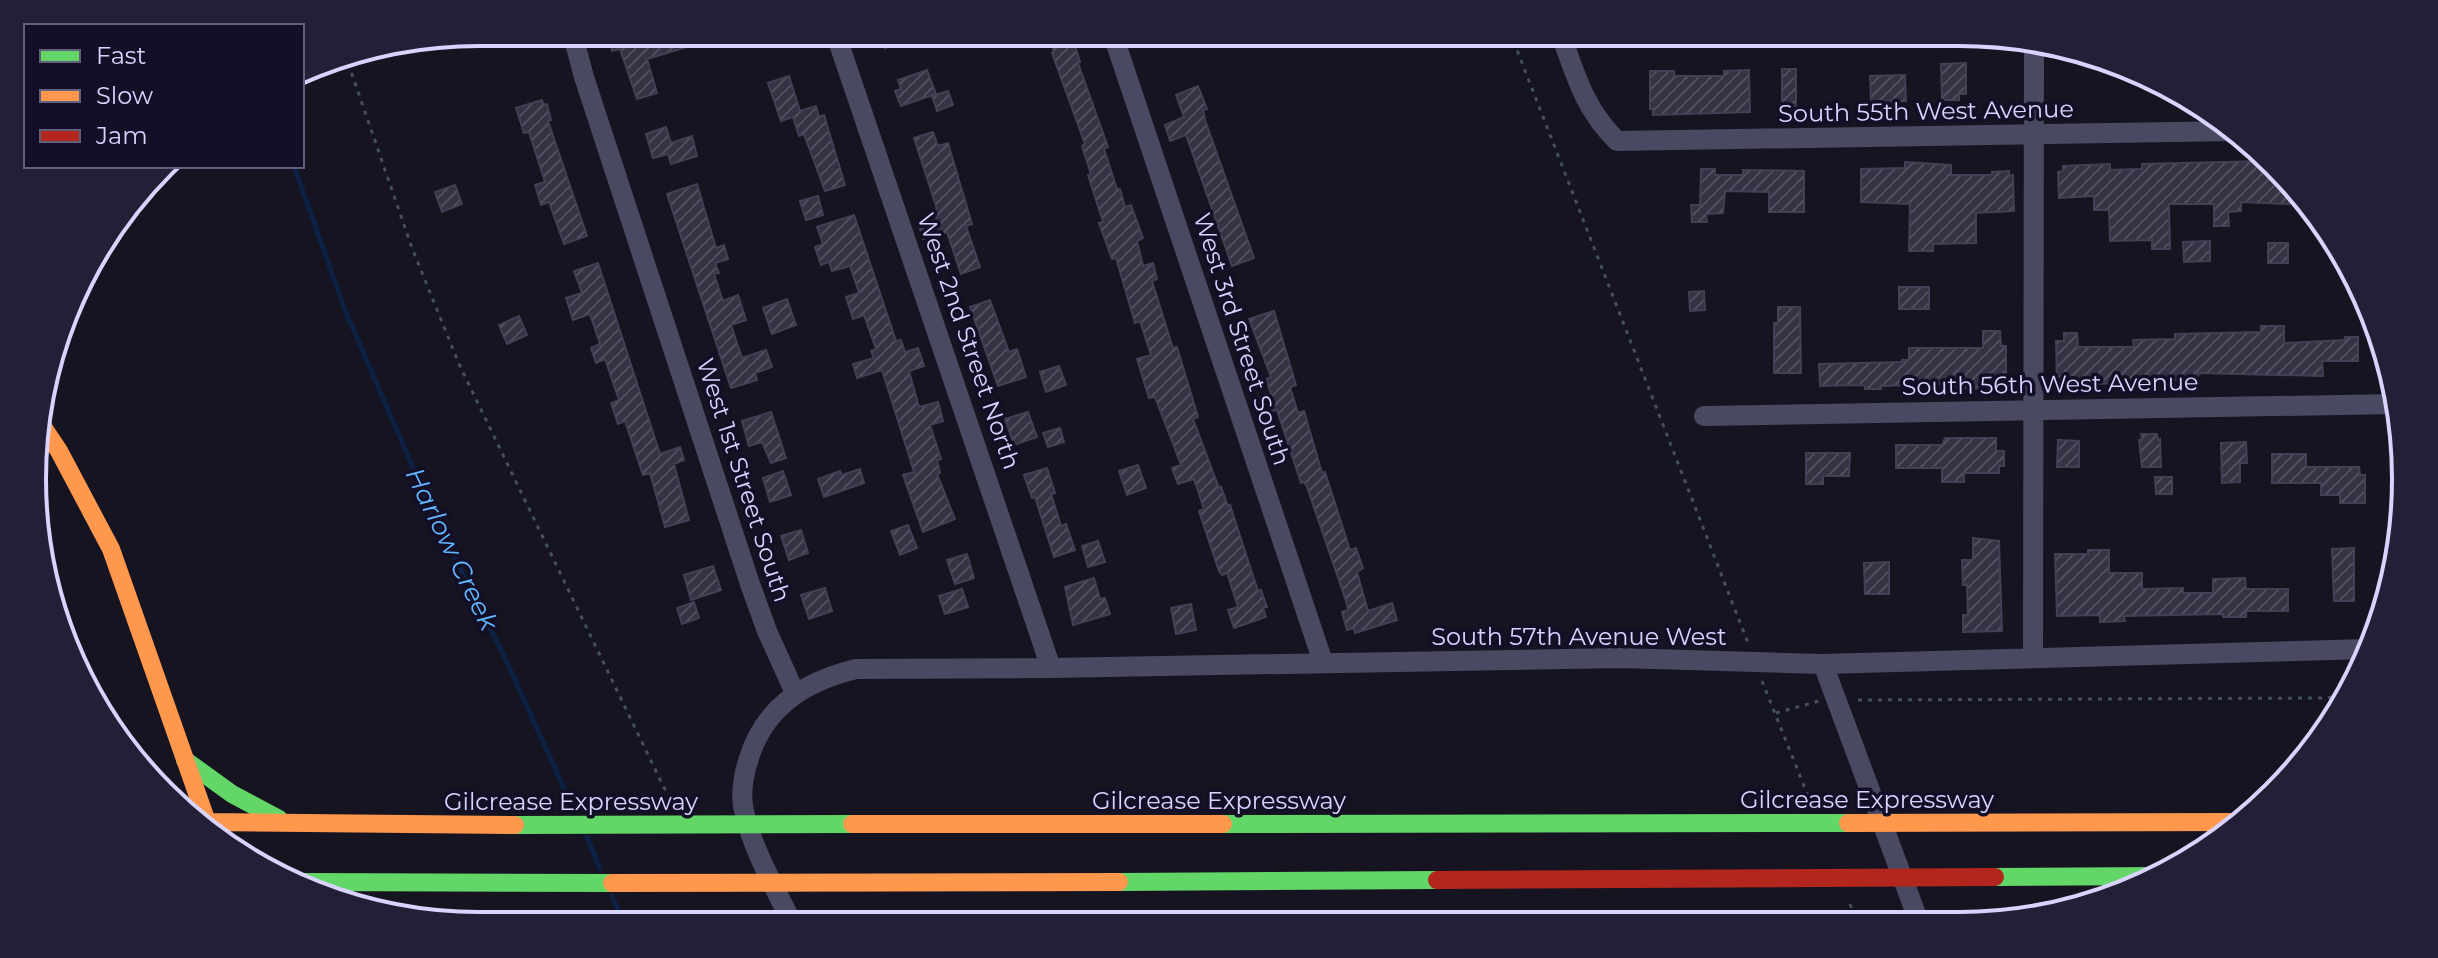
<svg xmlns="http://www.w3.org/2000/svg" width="2438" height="958" viewBox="0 0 2438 958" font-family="Montserrat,sans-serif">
<defs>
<pattern id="building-hatch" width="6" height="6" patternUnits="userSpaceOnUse" patternTransform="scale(2)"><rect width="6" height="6" fill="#343243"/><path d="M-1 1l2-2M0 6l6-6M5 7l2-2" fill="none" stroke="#514f5f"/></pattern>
</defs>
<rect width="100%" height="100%" fill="#161421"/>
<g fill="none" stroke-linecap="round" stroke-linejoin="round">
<!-- stream -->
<path stroke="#0d2144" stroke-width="5" d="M294 166 345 310 429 505 504 656 574 810
M587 837 600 869
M612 896 624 926"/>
</g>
<!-- building -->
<path fill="url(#building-hatch)" stroke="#433f54" stroke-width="2" d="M614 32H686L690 46 647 59 657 93 637 99 620 49 612 51 610 38 615 37Z
M879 32H924L925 35 885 48Z
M1071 32 1080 62 1078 63 1108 147 1104 149 1117 189H1120L1125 207 1131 205 1143 238 1137 241 1143 266 1153 263 1157 279 1152 281 1173 348 1177 347 1198 417 1193 419 1219 488 1221 487 1228 506 1230 505 1258 591 1261 590 1267 607 1263 608 1266 617 1234 628 1228 610 1238 607 1227 573 1222 575 1219 571 1199 511 1204 509 1194 479 1178 484 1172 468 1181 465 1155 397 1149 398 1137 359 1151 355 1140 321 1135 323 1116 258 1112 259 1099 223 1103 222 1088 175 1091 174 1082 146 1085 144 1052 53H1054L1050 39Z
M1966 63V94H1959V100H1942L1941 64Z
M1782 69H1796V106H1782Z
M927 70 936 94 901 106 895 91 901 89 898 80Z
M1749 70 1750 112 1653 115V109H1650V71H1674V76H1724V71Z
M1905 75 1906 101 1871 102 1870 76Z
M789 76 800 111 816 106 819 117 824 115 845 185 825 191 804 134 799 136 793 117 781 121 768 83Z
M1198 86 1207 109 1203 110 1205 120 1254 258 1232 266 1186 135 1170 141 1165 125 1184 117 1176 95Z
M948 91 953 105 937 111 932 96Z
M542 100 544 105 547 104 551 120 548 121 587 236 564 244 549 202 541 205 535 185 545 182 529 132 524 133 516 108Z
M666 127 671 143 692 136 697 156 671 164 668 154 653 158 646 134Z
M933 132 938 146 948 143 972 224 966 226 980 267 961 274 947 232 923 239 919 225 937 219 934 210 937 209 914 138Z
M2264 161 2289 190V204L2241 202V211L2228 212 2229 226H2214V204H2169L2170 249H2152V240L2110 241 2109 210H2094V196L2059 198 2058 172 2063 171V166L2110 164V170L2142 169V164Z
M1905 162 1951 165V175H1992V172L2009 171V176L2013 175 2014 211 1976 213V243L1933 244V251H1909L1910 204 1861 202V169L1905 168Z
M1701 169H1715V175H1743V170L1804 171V212H1769V192L1725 191 1723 213 1706 214 1707 222H1692L1691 205H1700Z
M697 184 716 248 724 245 728 259 715 263 719 273 714 274 723 301 738 295 746 320 731 325 742 358 766 350 772 367 755 373 757 380 731 388 667 194Z
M455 185 462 204 442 212 435 192Z
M818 196 823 215 806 220 800 201Z
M854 215 896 341 901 340 905 352 918 348 924 366 909 371 919 407 938 402 943 421 930 425 941 459 937 460 940 473 937 474 955 519 923 532 903 475 914 472 882 370 857 378 853 364 874 358 871 351 876 349 864 315 853 319 846 297 859 293 850 266 832 271 829 262 821 265 815 247 823 244 817 227Z
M2210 241V261L2184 262 2183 242Z
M2268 243H2288V263H2268Z
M598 263 660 454 680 447 684 460 674 464 689 520 665 527 650 473 643 475 625 421 618 424 611 403 619 400 605 359 596 363 591 348 600 344 590 314 573 320 566 298 582 293 574 271Z
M1899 287H1929V309H1899Z
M1704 291 1705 310 1690 311 1689 292Z
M787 299 796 325 772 334 763 308Z
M990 300 1009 352 1017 349 1026 377 998 386 970 307Z
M1778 307H1800L1801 373H1774V323H1778Z
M1274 311 1296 385 1290 387 1298 413 1304 411 1322 473 1325 472 1350 550 1356 548 1363 568 1357 572 1368 611 1392 603 1397 620 1355 633 1354 628 1347 630 1342 612 1348 610 1346 601 1307 487 1304 482 1301 483 1277 410 1263 414 1258 398 1271 394 1266 379 1271 377 1249 319Z
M519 316 527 335 507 344 499 325Z
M2261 326H2284V343L2345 340V337H2358V361H2322L2323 376 2199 373 2197 379 2057 386 2056 341H2064V333H2077L2078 347H2134L2133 340 2175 339V334L2261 332Z
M1983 331H2000L2001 346H2006V389L1941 388V384L1881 386V389H1865V386L1861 385 1820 386 1819 364 1902 362V360H1909V348H1983Z
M1059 366 1066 385 1046 392 1040 372Z
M771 412 786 458 771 463 762 442 749 446 742 421Z
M1028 412 1037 437 1014 445 1005 419Z
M1060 428 1064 442 1048 447 1043 433Z
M2141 434H2157L2158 440 2160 439 2161 467H2142L2139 440H2142Z
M1945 438H1996V451H2004V466H1999V473H1964V482H1942V468H1896V445H1942Z
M2058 440 2079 441V467H2057Z
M2246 442 2247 463H2240V482L2222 483 2221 443Z
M1806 453H1850L1849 476H1823V484H1806Z
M2272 454H2306V467H2359L2360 475H2365V503H2340V495H2321V483H2272Z
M1138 465 1146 488 1127 495 1119 471Z
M1047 468 1055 493 1051 494 1061 526 1066 524 1075 550 1054 557 1035 497 1032 498 1024 475Z
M860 469 864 483 824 497 818 479 840 471 842 475Z
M783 471 791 495 770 502 763 478Z
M2155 477H2172V494H2156Z
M908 525 917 548 900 555 891 531Z
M801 530 808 553 789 560 781 536Z
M1973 538 1999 541 2002 631 1963 632V615H1968L1967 585H1963L1962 560H1973Z
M1098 541 1105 562 1088 567 1082 546Z
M2354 548V601H2334L2332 549Z
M2088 550H2109V573H2142V589L2183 588V593H2213V579L2245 578 2246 589H2288V611H2246V617H2223V614L2124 616 2125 621 2100 622V615L2057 616 2055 554H2088Z
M967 554 974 578 955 584 947 560Z
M1889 562V594H1865L1864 563Z
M713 566 721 590 691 600 684 575Z
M1094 578 1100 599 1105 598 1110 614 1073 625 1065 587Z
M825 588 832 611 809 619 801 595Z
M962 589 968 607 945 614 939 596Z
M694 602 699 618 682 624 677 608Z
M1191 604 1196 630 1176 634 1171 608Z"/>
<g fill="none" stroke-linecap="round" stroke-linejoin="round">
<!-- path -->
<path stroke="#44505f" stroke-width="3" stroke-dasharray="4 6" stroke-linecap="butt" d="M1510 32 1748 643
M345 54 412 248 459 364 670 800
M1762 681 1808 796
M1858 700 2326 698 2350 694
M1776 713 1819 701
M1850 904 1857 923
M724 911 731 925"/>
<!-- street -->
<path stroke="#4a4962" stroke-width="20" d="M572 32 584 77 750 584 767 631 795 693
M835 32 1051 668
M1112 32 1323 662
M1560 32C1576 75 1583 107 1617 141L2237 131
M1704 416 2396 404
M2033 658 2034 42
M1823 664 1919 922
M793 925C775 887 751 848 743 806 741 791 744 773 749 758 765 706 806 681 856 669L1051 668 1620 658 1823 664 2368 649"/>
<!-- fast -->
<path stroke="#63d668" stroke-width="18" d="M185 760 232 794 279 819
M1223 824 1848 823
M515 825 852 824
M1995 877 2163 876
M305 882 612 883
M1119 882 1437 880"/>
<!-- slow -->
<path stroke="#ff974d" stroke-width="18" d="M37 418 59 451 111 549 212 836
M207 822 515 825
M1848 823 2244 822
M852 824H1223
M612 883 1119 882"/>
<!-- jam -->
<path stroke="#b3261e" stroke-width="18" d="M1437 880 1995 877"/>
</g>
<g text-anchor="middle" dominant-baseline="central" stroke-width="7" stroke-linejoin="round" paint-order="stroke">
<!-- street labels -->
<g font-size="24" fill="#d9d4ff" stroke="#130f26">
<text transform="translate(1926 111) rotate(-1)">South 55th West Avenue</text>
<text transform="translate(1242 339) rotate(72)">West 3rd Street South</text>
<text transform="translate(969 341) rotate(71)">West 2nd Street North</text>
<text transform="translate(2050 384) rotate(-1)">South 56th West Avenue</text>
<text transform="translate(744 480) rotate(72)">West 1st Street South</text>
<text x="1579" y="636">South 57th Avenue West</text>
<text x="1867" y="799">Gilcrease Expressway</text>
<text x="1219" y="800">Gilcrease Expressway</text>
<text x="571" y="801">Gilcrease Expressway</text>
</g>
<!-- water labels -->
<g font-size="26" font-style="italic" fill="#62b6ff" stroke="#130f26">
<text transform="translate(452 549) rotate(64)">Harlow Creek</text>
</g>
</g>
<!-- crop -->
<path d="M0 0H2438V958H0ZM479 46H1959A433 433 0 0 1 2392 479V479A433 433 0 0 1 1959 912H479A433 433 0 0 1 46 479V479A433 433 0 0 1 479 46Z" fill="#231f37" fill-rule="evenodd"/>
<path fill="none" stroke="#d9d4ff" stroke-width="4" d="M479 46H1959A433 433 0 0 1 2392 479V479A433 433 0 0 1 1959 912H479A433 433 0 0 1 46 479V479A433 433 0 0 1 479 46Z"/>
<!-- legend -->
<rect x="24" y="24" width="280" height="144" fill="#130f26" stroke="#625e7d" stroke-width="2"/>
<rect x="40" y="50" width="40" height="12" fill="#63d668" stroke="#625e7d" stroke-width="2"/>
<text x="96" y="64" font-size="24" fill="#d9d4ff">Fast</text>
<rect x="40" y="90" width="40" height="12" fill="#ff974d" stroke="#625e7d" stroke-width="2"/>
<text x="96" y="104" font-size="24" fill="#d9d4ff">Slow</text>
<rect x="40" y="130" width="40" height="12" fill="#b3261e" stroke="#625e7d" stroke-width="2"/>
<text x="96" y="144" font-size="24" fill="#d9d4ff">Jam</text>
</svg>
